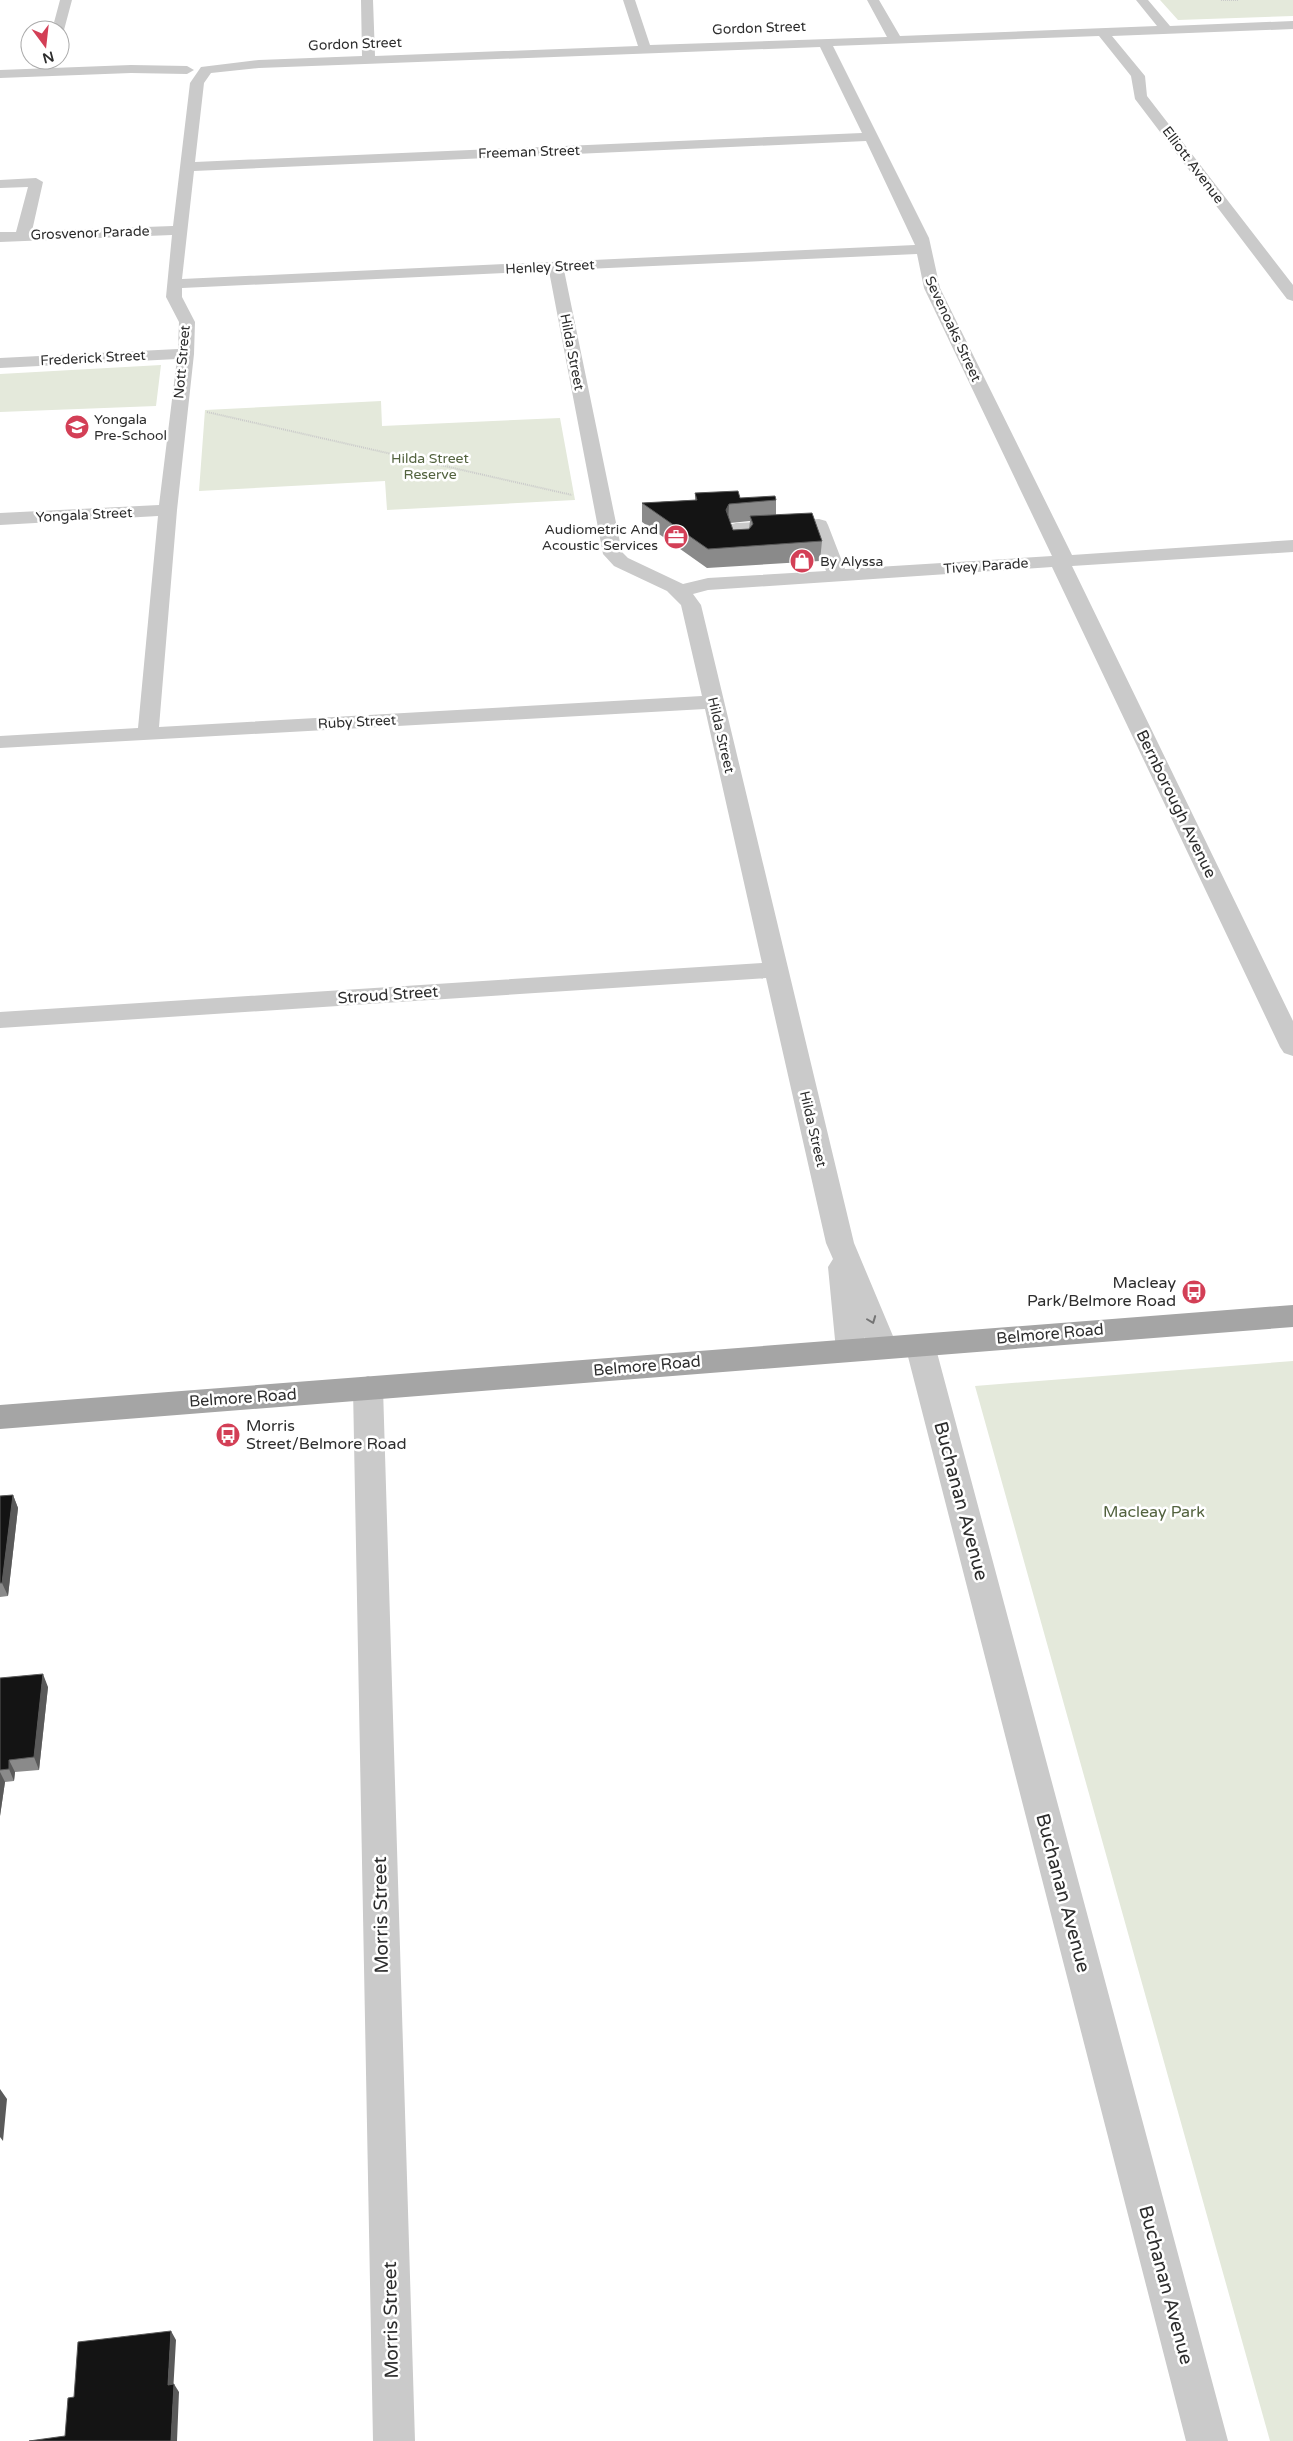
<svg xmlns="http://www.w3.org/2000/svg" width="1293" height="2441" viewBox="0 0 1293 2441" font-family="'Varela Round',sans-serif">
<rect width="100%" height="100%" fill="#fff"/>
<!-- green -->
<path fill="#e4e9db" d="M1160 0H1293V16L1178 20Z
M161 365 156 406 0 412V374Z
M381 401 382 426 560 418 575 500 387 510 385 481 199 491 205 410Z
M1293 1361V2441H1270L975 1386Z"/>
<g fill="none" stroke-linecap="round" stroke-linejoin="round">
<!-- path -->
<path stroke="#cacaca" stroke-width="2" stroke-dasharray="1 1" stroke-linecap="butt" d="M1221 0H1238
M207 412 572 495"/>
<!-- minor -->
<path fill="#cacaca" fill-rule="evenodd" d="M60 0H72L64 30 60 33V30H52Z
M361 0H373L375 56 638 46 623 0H635L650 45 887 37 867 0H879L900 36 1157 26 1136 0H1148L1170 26 1293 21V29L1112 36 1145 76 1147 96 1293 285V301L1287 299 1135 99 1131 76 1099 36 833 46 929 238 940 288 1072 555 1293 540V552L1072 566 1293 1021V1056L1284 1053 1280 1047 1052 567 708 590 693 594 701 605 854 1243 898 1348 893 1356 883 1359 873 1356 864 1337 866 1350 861 1358 851 1361 841 1358 836 1350 828 1267 833 1259 826 1243 766 978 0 1028V1012L762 963 705 709 0 748V736L138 728 158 516 0 525V513L159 505 177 359 0 368V358L178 349 179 322 166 297 172 235 0 242V232H16L28 187 0 188V180L36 178 43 182 32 231 173 226 190 83 201 67 259 60 362 56ZM820 47 862 133 195 162 204 83 211 73 259 68ZM866 141 915 245 182 279 194 171ZM917 254 924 288 1052 556 845 569 828 525 826 521 819 519 736 523 729 525 727 529 733 548H747L750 544 747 534 812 531 826 571 708 578 683 584 628 558 622 552 564 270ZM549 271 603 554 614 566 667 591 681 605 702 696 159 727 177 510 194 354 195 322 182 297V288Z
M131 65 187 66 194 70 187 74 131 73 0 78V70Z
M920 1334 930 1337 935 1345 1228 2441H1186L905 1345 910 1337Z
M368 1376 378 1380 383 1388 415 2441H373L353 1388 358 1380Z"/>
<!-- major -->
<path fill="#a5a5a5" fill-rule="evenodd" d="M1293 1305V1327L0 1429V1405Z"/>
</g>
<!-- wall -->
<path fill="#8a8a8a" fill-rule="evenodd" d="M695 493 740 498 776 500V515L822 541 820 561 707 568 642 522V503L695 500ZM750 521 749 529 733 530 730 523Z
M13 1495 18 1508 8 1596 0 1597V1496Z
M0 1678 48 1687 39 1770 15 1772 14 1781 5 1782 0 1816Z"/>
<!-- shaded-wall -->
<path fill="#5a5a5a" d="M729 504 728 523 726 510Z
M13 1495 18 1508 8 1596 2 1583Z
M43 1674 48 1687 39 1770 34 1757Z
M9 1760 15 1772 14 1781 9 1769Z
M0 1772 5 1782 0 1816Z
M0 2089 7 2099 3 2141 0 2137Z
M171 2331 176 2340 173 2393 168 2385Z
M174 2384 179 2392 177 2441H171Z"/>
<!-- building -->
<path fill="#141414" stroke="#5a5a5a" d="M738 491 740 498 775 496 776 500 729 504 726 510 733 530 749 529 753 524 750 516 812 513 822 541 708 549 642 503 697 500 695 493Z
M13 1495 2 1583H0V1496Z
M43 1674 34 1757 9 1760V1769L0 1770V1678Z
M171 2331 168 2385 174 2384 171 2441H29L65 2436 68 2398 74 2397 78 2342Z"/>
<!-- one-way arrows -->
<defs><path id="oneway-chevron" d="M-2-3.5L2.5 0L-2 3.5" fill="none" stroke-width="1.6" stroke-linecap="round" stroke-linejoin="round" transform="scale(1.25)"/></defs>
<use stroke="#747474" href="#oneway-chevron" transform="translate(872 1320) rotate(69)"/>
<!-- icons -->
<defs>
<symbol id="school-disc" viewBox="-11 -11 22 22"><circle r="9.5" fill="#d33f56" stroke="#fff"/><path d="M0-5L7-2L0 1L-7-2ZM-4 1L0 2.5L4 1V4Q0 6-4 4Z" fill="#fff"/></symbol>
<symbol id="office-disc" viewBox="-11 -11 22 22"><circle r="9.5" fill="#d33f56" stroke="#fff"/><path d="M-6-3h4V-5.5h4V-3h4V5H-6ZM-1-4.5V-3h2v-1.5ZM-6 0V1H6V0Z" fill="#fff"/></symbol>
<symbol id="shop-disc" viewBox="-11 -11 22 22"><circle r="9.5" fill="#d33f56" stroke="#fff"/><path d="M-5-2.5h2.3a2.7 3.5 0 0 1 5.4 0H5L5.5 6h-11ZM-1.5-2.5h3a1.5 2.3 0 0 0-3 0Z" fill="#fff"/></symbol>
<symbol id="bus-disc" viewBox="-11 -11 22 22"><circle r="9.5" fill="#d33f56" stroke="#fff"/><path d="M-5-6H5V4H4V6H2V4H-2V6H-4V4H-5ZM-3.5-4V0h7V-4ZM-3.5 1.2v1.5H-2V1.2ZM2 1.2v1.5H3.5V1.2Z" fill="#fff"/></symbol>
</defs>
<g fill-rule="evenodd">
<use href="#school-disc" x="63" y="413" width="28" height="28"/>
<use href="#office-disc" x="662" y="523" width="28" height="28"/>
<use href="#shop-disc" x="788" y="547" width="28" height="28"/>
<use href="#bus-disc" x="1180" y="1278" width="28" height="28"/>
<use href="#bus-disc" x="214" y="1421" width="28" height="28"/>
</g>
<g text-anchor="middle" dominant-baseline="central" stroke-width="5" stroke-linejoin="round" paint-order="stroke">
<!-- far-street labels -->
<g font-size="14" fill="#2d2d2d" stroke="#fff">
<text transform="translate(759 28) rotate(-2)">Gordon Street</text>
<text transform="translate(355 44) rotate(-2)">Gordon Street</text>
<text transform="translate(529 152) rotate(-2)">Freeman Street</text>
<text transform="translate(1193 165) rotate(53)">Elliott Avenue</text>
<text transform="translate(90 233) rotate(-2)">Grosvenor Parade</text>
<text transform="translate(550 267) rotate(-3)">Henley Street</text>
<text transform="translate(953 329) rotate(65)">Sevenoaks Street</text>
<text transform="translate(572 352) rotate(79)">Hilda Street</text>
<text transform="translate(93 358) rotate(-3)">Frederick Street</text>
<text transform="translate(182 362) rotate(-85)">Nott Street</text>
<text transform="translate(84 515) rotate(-3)">Yongala Street</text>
<text transform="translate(986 566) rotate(-4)">Tivey Parade</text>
<text transform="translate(357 722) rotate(-3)">Ruby Street</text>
<text transform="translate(721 735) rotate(77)">Hilda Street</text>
<text transform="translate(813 1129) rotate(77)">Hilda Street</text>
</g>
<!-- far-poi labels -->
<g font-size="14" fill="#2d2d2d" stroke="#fff" text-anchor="start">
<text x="94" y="419">Yongala<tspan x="94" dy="16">Pre-School</tspan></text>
<text x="658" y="529" text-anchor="end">Audiometric And<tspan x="658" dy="16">Acoustic Services</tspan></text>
<text x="820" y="561">By Alyssa</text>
</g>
<!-- far-park labels -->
<g font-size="14" fill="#53633f" stroke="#fff">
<text x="430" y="458">Hilda Street<tspan x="430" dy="16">Reserve</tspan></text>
</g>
<!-- street labels -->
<g font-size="16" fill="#2d2d2d" stroke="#fff">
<text transform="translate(1176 804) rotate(64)">Bernborough Avenue</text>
<text transform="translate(388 995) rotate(-4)">Stroud Street</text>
<text transform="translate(1050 1334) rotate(-5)">Belmore Road</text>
<text transform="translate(647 1366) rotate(-5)">Belmore Road</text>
<text transform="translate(243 1398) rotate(-4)">Belmore Road</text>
</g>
<!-- poi labels -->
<g font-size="16" fill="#2d2d2d" stroke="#fff" text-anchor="end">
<text x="1176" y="1283">Macleay<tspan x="1176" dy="18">Park/Belmore Road</tspan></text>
<text x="246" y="1426" text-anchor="start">Morris<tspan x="246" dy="18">Street/Belmore Road</tspan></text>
</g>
<!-- park labels -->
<g font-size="16" fill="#53633f" stroke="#fff">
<text x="1154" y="1512">Macleay Park</text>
</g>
<!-- near-street labels -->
<g font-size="19" fill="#2d2d2d" stroke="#fff">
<text transform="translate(961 1501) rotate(75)">Buchanan Avenue</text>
<text transform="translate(1063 1893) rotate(75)">Buchanan Avenue</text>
<text transform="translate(381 1915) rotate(-91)">Morris Street</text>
<text transform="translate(1166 2285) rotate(75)">Buchanan Avenue</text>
<text transform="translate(391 2320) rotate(-91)">Morris Street</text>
</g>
</g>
<!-- north arrow -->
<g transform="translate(45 45) rotate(165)"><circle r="24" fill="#ffffff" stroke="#ababab"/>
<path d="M0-4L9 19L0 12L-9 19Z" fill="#d33f56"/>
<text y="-8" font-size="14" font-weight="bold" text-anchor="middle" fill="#2d2d2d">N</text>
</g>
</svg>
